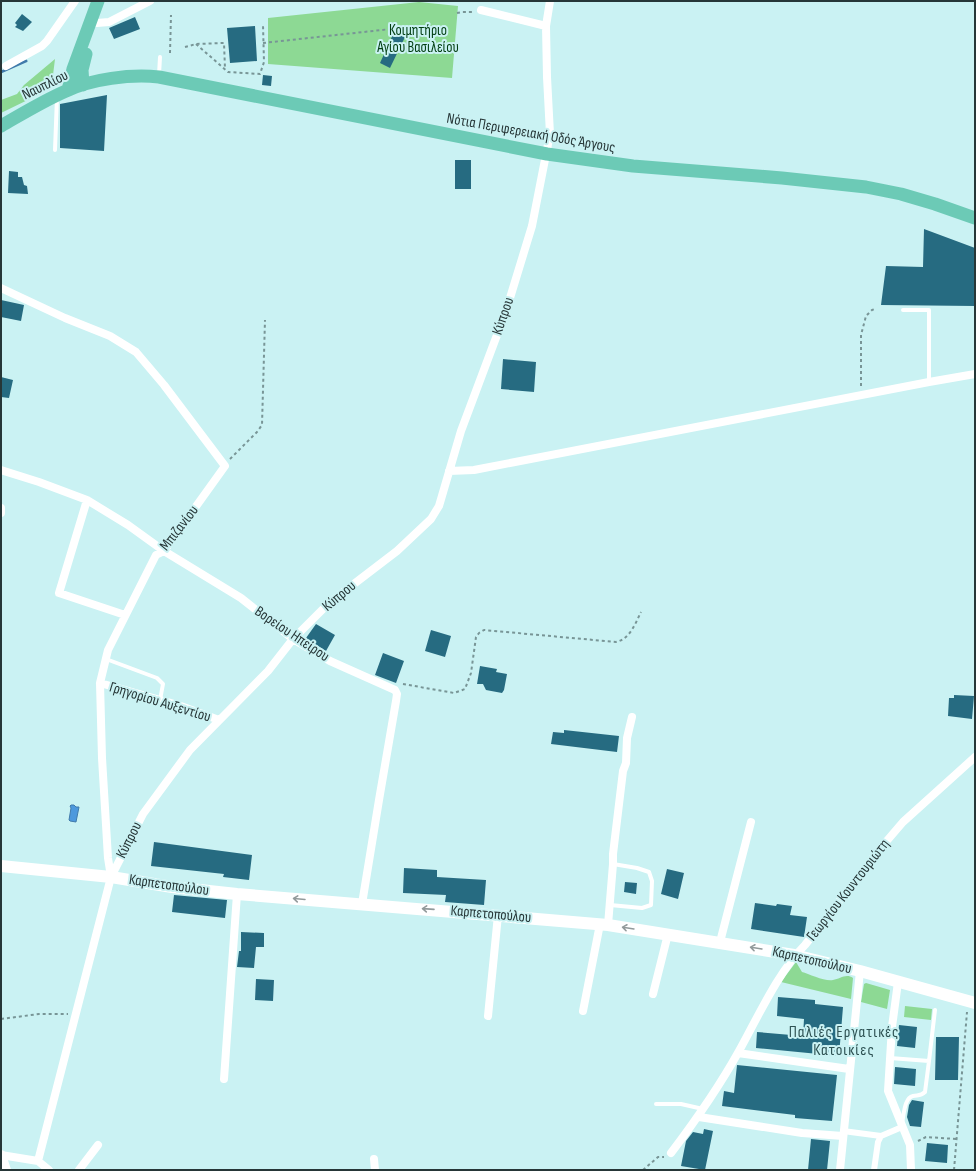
<svg xmlns="http://www.w3.org/2000/svg" width="976" height="1171" viewBox="0 0 976 1171" font-family="'Sofia Sans Condensed',sans-serif">
<rect width="100%" height="100%" fill="#caf2f3"/>
<!-- green -->
<path fill="#8dd994" d="M419 2 458 6 452 78 268 64V18Z
M55 59 52 83 42 93 1 113V100L17 94 24 85Z
M796 962 802 972C809 974 826 982 833 980 840 979 846 973 853 978L851 999 781 982Z
M866 983 890 990 887 1009 861 1002 864 984Z
M905 1006 932 1009 931 1020 904 1017Z"/>
<!-- water -->
<path fill="#4d99dd" stroke="#417bab" d="M71 805H74L76 807H79L76 822 70 821 69 820 71 808 70 806Z"/>
<g fill="none" stroke-linecap="round" stroke-linejoin="round">
<!-- stream -->
<path stroke="#417bab" stroke-width="3" d="M1 72 26 61"/>
</g>
<!-- building -->
<path fill="#266b81" d="M22 14 32 22 23 31 15 27 17 25 15 23Z
M135 17 140 29 114 39 109 28Z
M255 26 257 61 230 63 227 28Z
M395 30 406 35 390 68 380 63Z
M263 75 272 76 271 86 262 85Z
M107 95 104 151 60 148V104Z
M455 160H471V189H455Z
M9 171 18 172V177H22L24 185 27 186 28 194 8 193Z
M924 229 975 248V306L881 305 886 266 923 267Z
M1 300 24 305 21 321 1 317Z
M503 359 536 362 534 392 501 389Z
M1 377 13 380 9 398 1 397Z
M316 624 335 635 326 651 306 638Z
M431 630 451 636 445 657 425 651Z
M383 653 404 661 396 683 375 675Z
M480 666 497 669 496 672 507 674 504 690 502 693 486 690 483 684H477Z
M954 695 974 696 972 719 948 716 949 698H954Z
M564 730 619 736 617 752 551 744 553 732 564 733Z
M154 842 252 855 249 880 223 877 224 874 151 866Z
M404 868 437 870V877L486 880 484 905 445 902 446 895 403 893Z
M667 869 684 873 678 899 661 894Z
M625 882 637 883 636 894 624 892Z
M174 895 227 900 225 918 172 912Z
M755 903 776 906 777 904 792 906 790 915 807 917 804 937 751 929Z
M241 932 264 933V947H256L254 968 237 967 239 951H241Z
M256 979 274 980 273 1001 255 1000Z
M778 997 815 1000V1004L843 1007 839 1056 756 1048 757 1032 803 1036 804 1019 777 1016Z
M899 1025 917 1027 915 1048 897 1046Z
M936 1037H959L958 1080H935Z
M737 1065 837 1075 832 1121 795 1118V1115L722 1106 724 1091 734 1093Z
M895 1067 916 1069 915 1086 894 1084Z
M912 1100 924 1102 921 1127 910 1126 907 1117 909 1105Z
M704 1129 713 1131 705 1170 681 1166 686 1141 693 1132 703 1134Z
M811 1139 830 1141 827 1170H808Z
M927 1143 948 1145 947 1163 925 1161Z"/>
<g fill="none" stroke-linecap="round" stroke-linejoin="round">
<!-- path -->
<path stroke="#789596" stroke-width="2" stroke-dasharray="3 3" stroke-linecap="butt" d="M457 13 462 12H472
M263 43 391 29 401 28 400 32
M196 44 228 72 260 74 264 62 263 25
M185 47 196 44 224 43 225 69
M170 53 171 15
M861 386V335L866 316 872 310 875 309
M230 459 257 432 262 425 265 320
M403 684 454 693 465 689 471 673 476 637 479 633 484 630 616 642C630 639 635 624 641 612
M1 1019 39 1014H68
M918 1141 926 1137 956 1139
M643 1170 658 1157H664
M954 1170 967 1012"/>
<!-- service -->
<path stroke="#fff" stroke-width="4" d="M159 75 160 57
M55 150 57 97
M903 310H929V382
M106 659 157 678 163 684 160 700
M610 905 642 908 651 905 652 881 649 872 637 868 613 864
M890 1058 929 1061 935 1010
M656 1104H681L703 1109
M902 1123C904 1115 904 1098 913 1096 919 1095 921 1096 925 1092L929 1061"/>
<!-- pedestrian -->
<path stroke="#fff" stroke-width="6" d="M843 1131 881 1136
M874 1170 878 1142 881 1136 902 1127"/>
<!-- minor -->
<path stroke="#fff" stroke-width="8" d="M481 10 546 26
M97 23 109 22 150 1
M6 66 42 46 47 41 75 1
M1 288 65 318 110 336 136 352 164 385 225 466 164 551 156 555 108 650 100 683 102 758 108 858 111 877
M1 470 39 482 87 500 128 525 164 551 241 598 293 639 330 661 395 690 397 694 396 701 379 800 362 904
M449 471 474 470 929 382 975 374
M87 500 59 593 125 615
M1 508V513
M100 683 178 705 219 720
M608 925 613 864V854L623 771 626 763 627 738 632 717
M720 942 751 822
M898 982 892 1027 888 1091 910 1145 911 1170
M653 994 668 934
M583 1011 600 924
M488 1016 498 915
M738 1053 849 1069
M224 1079 237 894
M699 1117 802 1133 843 1136
M671 1153C696 1120 719 1087 739 1051 758 1017 778 972 805 945L879 850 903 822 975 757
M1 1155 38 1161 49 1170
M374 1159 375 1170
M38 1161 111 877 143 814 190 750 268 671 293 639 329 603 397 551 431 519 439 506 461 431 506 311 532 226 550 134 547 77 546 26 550 1
M79 1170 98 1145
M840 1170 860 971"/>
<!-- tertiary -->
<path stroke="#fff" stroke-width="10" d="M1 1155 6 1170"/>
<!-- secondary -->
<path stroke="#fff" stroke-width="12" d="M1 866 111 877 172 887 237 894 608 925 794 955 860 971 975 1003"/>
<!-- primary -->
<path stroke="#6ccab6" stroke-width="13" d="M83 85 82 70 86 54
M68 90 73 69 98 1
M1 126C22 114 43 101 66 91 92 79 130 74 159 77L547 154 633 166 782 178 866 187 901 194 935 204 975 218"/>
</g>
<!-- one-way arrows -->
<defs><path id="oneway-shaft" d="M-6 0H5M1.5-3L5.5 0L1.5 3" fill="none" stroke-width="1.6" stroke-linecap="round" stroke-linejoin="round"/></defs>
<g stroke="#929a9b">
<use href="#oneway-shaft" transform="translate(299 899) rotate(-175)"/>
<use href="#oneway-shaft" transform="translate(428 909) rotate(-176)"/>
<use href="#oneway-shaft" transform="translate(628 928) rotate(-171)"/>
<use href="#oneway-shaft" transform="translate(756 948) rotate(-171)"/>
</g>
<g text-anchor="middle" dominant-baseline="central" stroke-width="4" stroke-linejoin="round" paint-order="stroke">
<!-- park labels -->
<g font-size="15" fill="#013d10" stroke="#caf2f3">
<text x="418" y="30">Κοιμητήριο<tspan x="418" dy="17">Αγίου Βασιλείου</tspan></text>
</g>
<!-- street labels -->
<g font-size="15" fill="#263637" stroke="#caf2f3">
<text transform="translate(45 85) rotate(-26)">Ναυπλίου</text>
<text transform="translate(531 133) rotate(10)">Νότια Περιφερειακή Οδός Άργους</text>
<text transform="translate(503 316) rotate(-71)">Κύπρου</text>
<text transform="translate(179 528) rotate(-52)">Μπιζανίου</text>
<text transform="translate(339 596) rotate(-40)">Κύπρου</text>
<text transform="translate(292 634) rotate(34)">Βορείου Ηπείρου</text>
<text transform="translate(160 702) rotate(17)">Γρηγορίου Αυξεντίου</text>
<text transform="translate(129 840) rotate(-63)">Κύπρου</text>
<text transform="translate(169 885) rotate(8)">Καρπετοπούλου</text>
<text transform="translate(848 890) rotate(-52)">Γεωργίου Κουντουριώτη</text>
<text transform="translate(491 914) rotate(5)">Καρπετοπούλου</text>
<text transform="translate(812 960) rotate(13)">Καρπετοπούλου</text>
</g>
<!-- neighbourhood labels -->
<g font-size="16" letter-spacing="1" fill="#2e5253" stroke="#caf2f3">
<text x="844" y="1032">Παλιές Εργατικές<tspan x="844" dy="18">Κατοικίες</tspan></text>
</g>
</g>
<!-- border -->
<rect width="976" height="1171" fill="none" stroke="#263637" stroke-width="4"/>
</svg>
